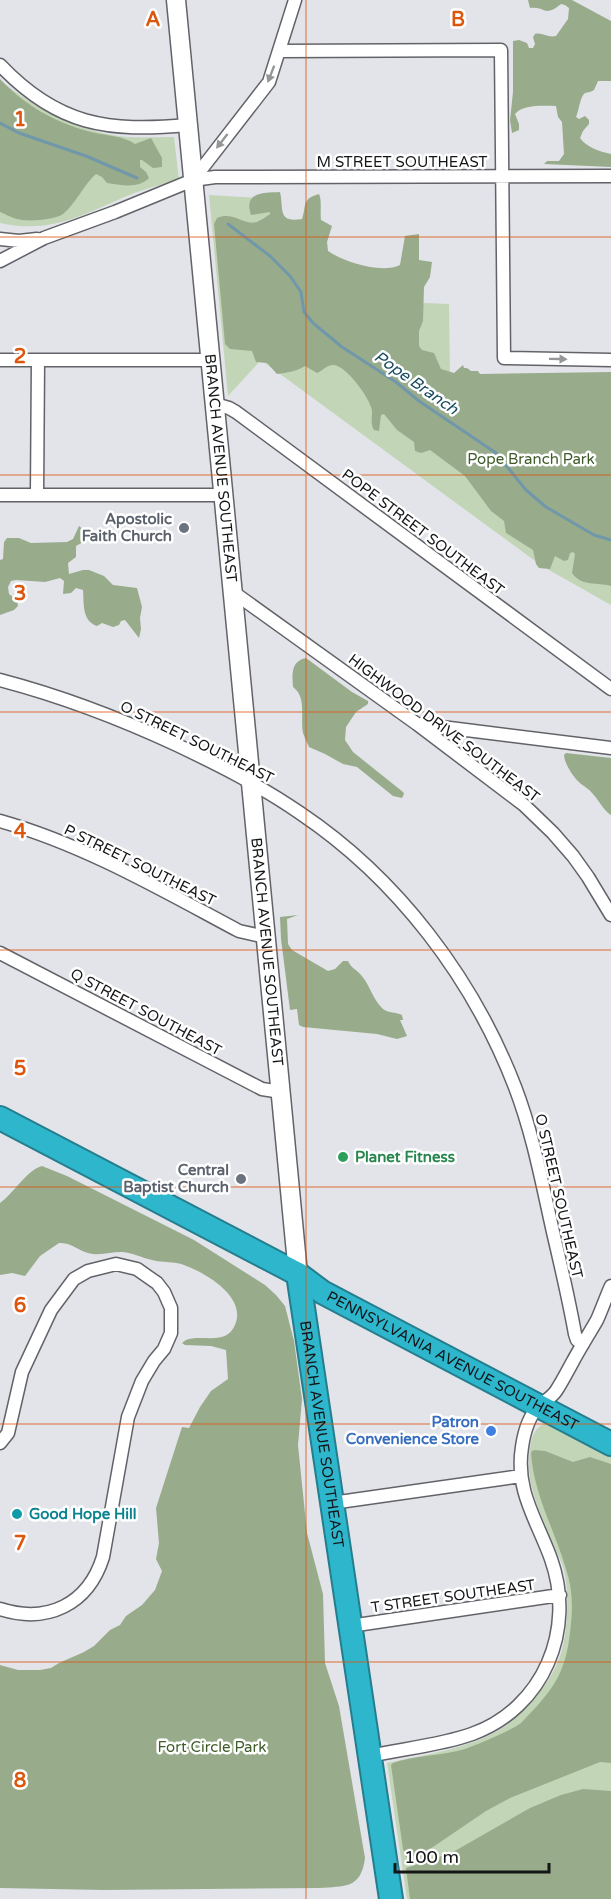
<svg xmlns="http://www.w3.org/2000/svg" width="611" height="1899" viewBox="0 0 611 1899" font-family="'Varela Round',sans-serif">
<rect width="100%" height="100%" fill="#e2e4ea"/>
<!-- green -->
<path fill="#c2d5b7" d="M0 80C34 108 82 133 127 137 143 138 159 137 174 137L179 180C167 183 155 186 143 190 92 208 58 236 0 223Z
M209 195 279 199V222L373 301 449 304 450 379H611V605L542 566 261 360 228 396Z
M549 1422 611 1455V1899H407L387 1763C424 1755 473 1748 504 1727 510 1723 516 1716 521 1711 535 1699 549 1682 557 1664 568 1640 570 1596 564 1570 562 1562 557 1553 554 1545 541 1514 524 1483 530 1449 532 1435 535 1426 549 1422Z"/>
<!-- forest -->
<path fill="#98ac8b" d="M528 0H572L611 21V81H598L594 90C591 92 588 92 585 93 580 96 579 111 576 117L579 119 585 116 589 120V124L583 131 580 138C586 147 601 152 611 154V167L544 164 547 161H559L564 154 562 122 558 117 556 106C543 106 524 104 515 114L519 124V130L512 133 510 120 513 92V41L519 40 527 43 529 48H533L535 44 533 37 535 34C542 32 548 38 556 36L568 19 569 8 565 5 561 4C544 18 546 6 530 8Z
M0 79C24 105 56 123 91 132 106 136 122 135 135 144L151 138 162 158V167L153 168 142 160H140V167L146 172 149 178C139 189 120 185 107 183L102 177 96 174C84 184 75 205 63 214 55 220 26 222 17 219 12 218 5 214 0 212Z
M280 192C284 209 277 223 302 219 307 205 301 199 319 194 322 200 320 212 321 220L332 226 327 242 328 251C344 262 381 274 400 265L405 236 419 234V260L432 262 430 277 424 287 423 321 419 331V346L422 350 434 353 441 369 454 373 463 365 464 368H467L471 371H478L480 374 611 372V586C597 582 582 587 572 573L575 554 573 552 570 553 568 560 564 561 555 556 550 569 539 568 536 564 533 550 506 533 504 521 491 511 465 476 430 450 421 453 415 451 414 442 397 430 384 414 381 415 379 431 374 430C369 422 374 415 371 407 368 396 346 366 334 365 328 364 322 371 317 373L305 366C297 371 287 373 277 374L267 363 256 362 252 351 230 349 225 344 214 224 217 218C234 211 243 226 257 222 261 220 266 217 270 214V212L251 215C243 191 265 193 280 192Z
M79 526 84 530 83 542 76 546V557L68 563 69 574 83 570H89L104 576 113 585 137 588 142 607 140 618 141 629 139 638 125 620 121 621 119 625 113 627 102 623 97 626C82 621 84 604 83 590L76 588 71 593 63 594 64 581 60 578 45 582 16 580 11 581 8 587 9 594 17 600 18 606 14 610 0 615V560L3 559 4 542 7 538H19L31 543 67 542 73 539Z
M306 658 352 692 368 701V704L356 712 346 727 345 740 353 752 403 792 404 794 402 798 393 796 357 767 343 764 325 754 309 747C307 743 305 738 303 733 300 718 307 697 293 687 292 674 291 661 306 658Z
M566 753 611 758V815C603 810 599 800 592 793 589 789 585 787 581 784 573 777 565 765 564 755Z
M298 915 287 919 288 944 292 950 328 971 335 969 343 961H348C351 968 356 969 361 975 370 985 373 1000 383 1009 388 1013 395 1012 402 1015L403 1020H400L407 1036 397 1039 377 1034 303 1027 299 1025 297 1009 290 1010 281 939 280 917Z
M42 1166 67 1176 194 1240 265 1285 276 1295 285 1306 294 1341 302 1399 298 1445 307 1533 323 1594 325 1663 339 1706 365 1858C361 1889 345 1886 319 1888L104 1890 0 1888V1665L18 1670H40L51 1668 59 1663 84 1652 94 1646 110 1630 120 1625 126 1616 142 1605 155 1590 162 1571 156 1559 159 1543 156 1508 182 1427 189 1428 200 1407 211 1391 228 1379 226 1350 211 1346 185 1345 182 1343C194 1330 225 1349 235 1325 247 1297 206 1273 184 1265 174 1261 163 1263 152 1260 142 1258 131 1252 121 1252 112 1252 103 1255 93 1254 81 1253 72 1242 59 1243L40 1256 25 1276 12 1273 0 1275V1203C14 1193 27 1170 42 1166Z
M534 1450 545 1451 573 1462 590 1457 611 1464V1763L600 1762 510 1798 486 1811 433 1847 412 1857H406L403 1849 391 1765 393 1763C414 1755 442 1756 465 1749 474 1746 517 1728 522 1722 555 1688 567 1672 571 1623 573 1605 572 1587 566 1569 555 1531 533 1493 531 1452Z
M583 1789 611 1791V1899H410L406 1868 453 1852 530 1808 561 1795Z"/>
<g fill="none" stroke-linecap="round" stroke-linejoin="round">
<!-- stream -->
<path stroke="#7097aa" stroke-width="3" d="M0 123 19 133 86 156 137 178
M228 224 270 256 290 276 301 292 304 312 313 323 342 347 396 382 419 401 496 453 526 490 546 507 594 535 611 540"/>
<defs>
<path id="street" d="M279 51 501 50 504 358 611 360
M0 65C58 126 108 132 188 125
M193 180 215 177 611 176
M0 239 19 241 37 239
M0 261 44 238 115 212 193 180 269 82 295 0
M0 360H211
M215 404 229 408 236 412 611 689
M0 495H224
M37 495 38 360
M233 592 417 724 524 805 553 833 573 856 588 877 611 915
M0 680C61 696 119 718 177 745 219 765 261 786 300 813 397 878 473 978 515 1087 533 1134 542 1183 553 1232 561 1266 569 1300 575 1334L577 1340 583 1344
M418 724 611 748
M0 821C85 845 162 890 239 931L266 937
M0 953 262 1089 281 1092
M0 1443 8 1433 22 1372 51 1310 74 1279 88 1271 116 1264 137 1269 157 1283 164 1292 171 1308V1333L164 1349 154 1361 142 1381 128 1417 103 1557C88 1605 47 1624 0 1609
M332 1503 521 1476
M350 1626 560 1595
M370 1756C401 1749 442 1745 472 1734 544 1708 576 1629 551 1559 537 1520 515 1491 522 1447 524 1433 529 1416 539 1406 545 1401 552 1397 556 1391 562 1382 567 1372 572 1363 580 1348 589 1334 597 1320 602 1309 606 1297 611 1286"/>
<g id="secondary">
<path id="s1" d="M176 0 298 1274"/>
</g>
<g id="highway">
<path id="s2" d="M0 1118 298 1274 322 1292 611 1444"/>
<path id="s3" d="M298 1274 391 1899"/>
</g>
</defs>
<!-- street casing -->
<use href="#street" stroke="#626369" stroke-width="15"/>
<!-- secondary casing -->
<use href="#secondary" stroke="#626369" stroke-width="21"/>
<!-- highway casing -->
<use href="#highway" stroke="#257e8d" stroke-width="26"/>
<!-- street -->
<use href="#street" stroke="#fff" stroke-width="12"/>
<!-- secondary -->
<use href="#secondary" stroke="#fff" stroke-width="18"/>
<!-- highway -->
<use href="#highway" stroke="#2eb6cc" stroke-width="22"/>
</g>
<!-- one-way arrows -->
<defs><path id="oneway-solid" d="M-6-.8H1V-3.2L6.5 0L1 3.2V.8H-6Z" transform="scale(1.5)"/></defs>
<g fill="#959697">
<use href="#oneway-solid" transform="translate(271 74) rotate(111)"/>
<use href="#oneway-solid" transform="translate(222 141) rotate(128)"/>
<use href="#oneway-solid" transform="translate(558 359) rotate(1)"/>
</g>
<!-- grid -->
<path fill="none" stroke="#dd560d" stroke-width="1.5" stroke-opacity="0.55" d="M306 0V1899M0 237H611M0 475H611M0 712H611M0 950H611M0 1187H611M0 1424H611M0 1662H611"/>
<!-- markers -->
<g fill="#6b7280" stroke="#fff" stroke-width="2">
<circle cx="184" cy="528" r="6"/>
<circle cx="241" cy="1179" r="6"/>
</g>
<circle fill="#2e9e5b" stroke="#fff" stroke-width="2" cx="343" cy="1157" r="6"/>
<circle fill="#3f7fe0" stroke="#fff" stroke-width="2" cx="491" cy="1431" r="6"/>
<circle fill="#0f9aa8" stroke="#fff" stroke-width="2" cx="17" cy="1514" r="6"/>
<g text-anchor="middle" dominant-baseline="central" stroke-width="5" stroke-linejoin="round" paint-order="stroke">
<!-- street labels -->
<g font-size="15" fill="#141517" stroke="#fff">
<text x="402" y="162">M STREET SOUTHEAST</text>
<text stroke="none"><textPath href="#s1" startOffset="470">BRANCH AVENUE SOUTHEAST</textPath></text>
<text transform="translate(423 532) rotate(37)">POPE STREET SOUTHEAST</text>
<text transform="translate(444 728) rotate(37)">HIGHWOOD DRIVE SOUTHEAST</text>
<text transform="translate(197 742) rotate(26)">O STREET SOUTHEAST</text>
<text transform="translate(140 865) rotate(26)">P STREET SOUTHEAST</text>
<text stroke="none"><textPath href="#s1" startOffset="956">BRANCH AVENUE SOUTHEAST</textPath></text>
<text transform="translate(146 1012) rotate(28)">Q STREET SOUTHEAST</text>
<text transform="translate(559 1196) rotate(77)">O STREET SOUTHEAST</text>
<text stroke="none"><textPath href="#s2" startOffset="514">PENNSYLVANIA AVENUE SOUTHEAST</textPath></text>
<text stroke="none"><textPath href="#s3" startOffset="162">BRANCH AVENUE SOUTHEAST</textPath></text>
<text transform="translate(453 1596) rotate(-8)">T STREET SOUTHEAST</text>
</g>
<!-- park labels -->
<g font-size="15" fill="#3f5b2a" stroke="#fff">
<text x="531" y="459">Pope Branch Park</text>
<text x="212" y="1747">Fort Circle Park</text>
</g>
<!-- worship labels -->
<g font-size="15" font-weight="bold" fill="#5b616d" stroke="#fff" text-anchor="end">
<text x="172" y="519">Apostolic<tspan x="172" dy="17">Faith Church</tspan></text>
<text x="229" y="1170">Central<tspan x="229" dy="17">Baptist Church</tspan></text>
</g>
<!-- leisure labels -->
<g font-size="15" font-weight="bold" fill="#27864d" stroke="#fff" text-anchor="start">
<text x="355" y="1157">Planet Fitness</text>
</g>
<!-- shop labels -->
<g font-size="15" font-weight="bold" fill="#366cbe" stroke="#fff" text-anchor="end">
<text x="479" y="1422">Patron<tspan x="479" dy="17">Convenience Store</tspan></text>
</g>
<!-- culture labels -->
<g font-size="15" font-weight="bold" fill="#0d838f" stroke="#fff" text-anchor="start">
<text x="29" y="1514">Good Hope Hill</text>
</g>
<!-- water labels -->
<g font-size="16" font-style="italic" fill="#184c62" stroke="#fff">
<text transform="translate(416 383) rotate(35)">Pope Branch</text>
</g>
</g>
<g font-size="20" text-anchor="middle" font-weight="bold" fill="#dd560d" stroke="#fff" stroke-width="5" stroke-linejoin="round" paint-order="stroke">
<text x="153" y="26">A</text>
<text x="458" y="26">B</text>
<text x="20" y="126">1</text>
<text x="20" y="363">2</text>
<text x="20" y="600">3</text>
<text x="20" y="838">4</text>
<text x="20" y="1075">5</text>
<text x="20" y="1312">6</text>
<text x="20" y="1550">7</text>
<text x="20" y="1787">8</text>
</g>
<!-- scale -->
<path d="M395 1863v9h154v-9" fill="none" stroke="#141517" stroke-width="3"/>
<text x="404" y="1863" font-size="18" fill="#141517" stroke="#ffffff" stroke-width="4.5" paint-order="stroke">100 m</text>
</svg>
